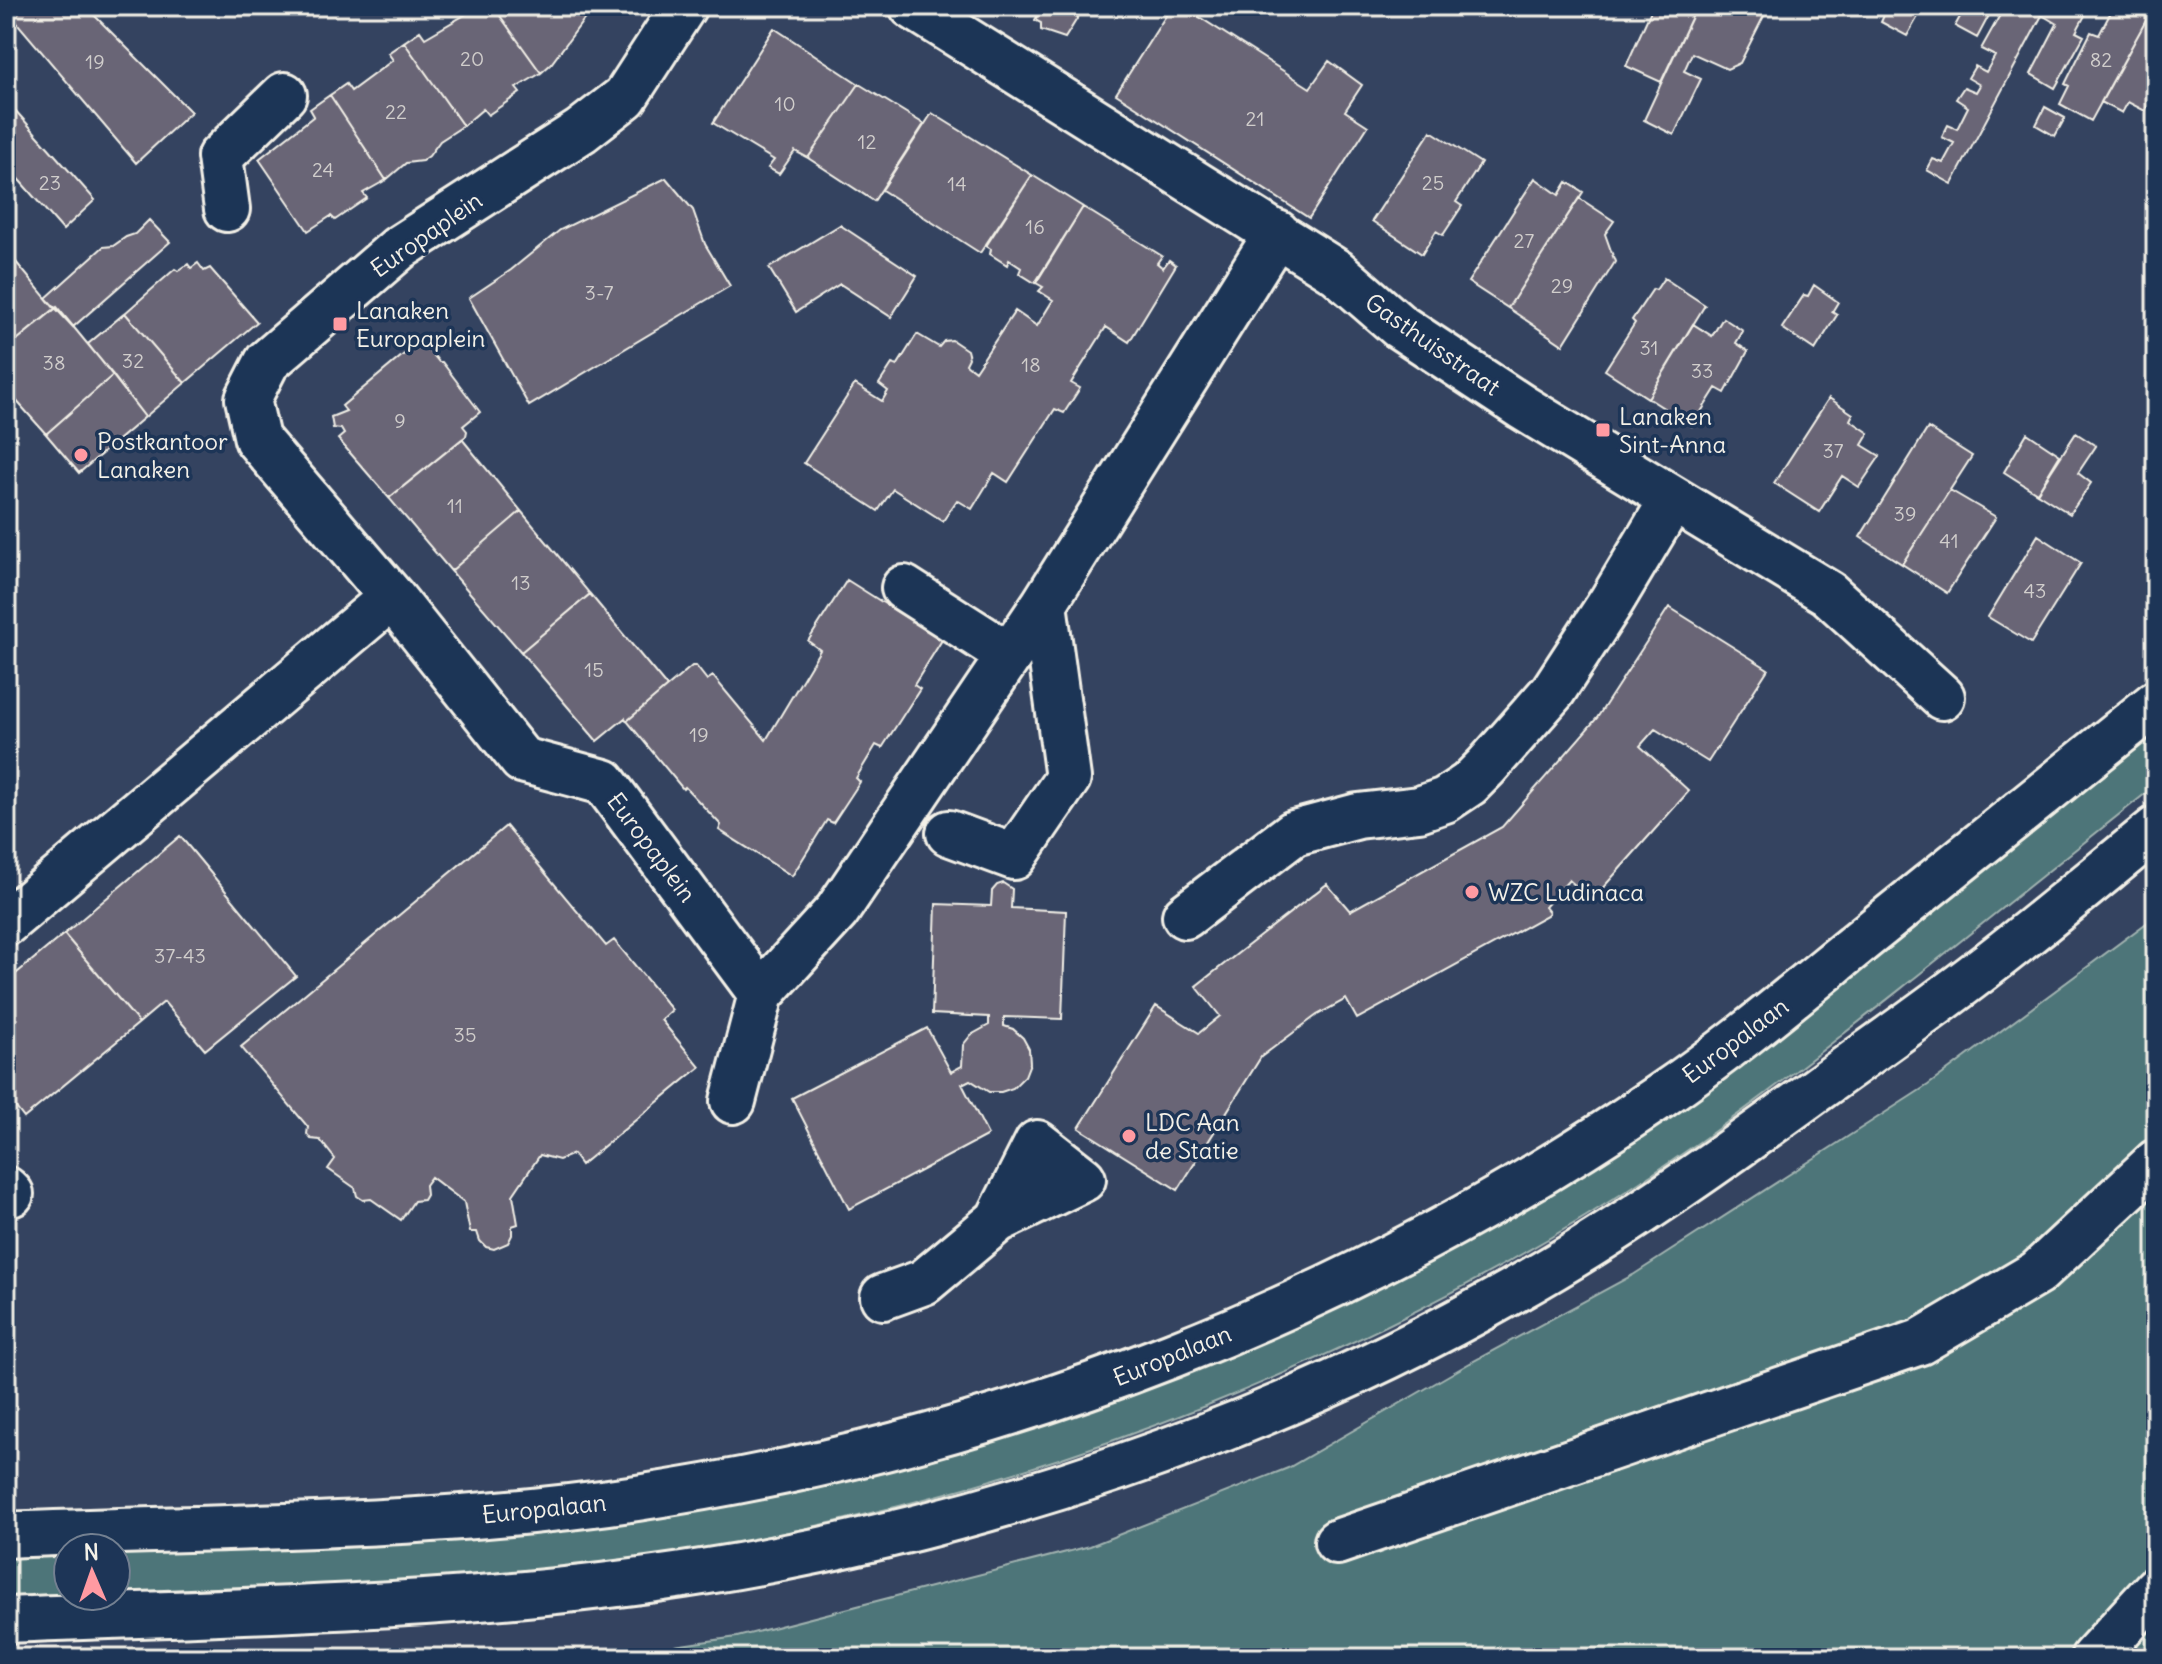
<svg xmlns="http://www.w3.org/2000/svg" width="2162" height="1664" viewBox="0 0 2162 1664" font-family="Delius,sans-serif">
<rect width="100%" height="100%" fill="#344360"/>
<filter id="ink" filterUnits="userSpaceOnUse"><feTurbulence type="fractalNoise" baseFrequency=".0125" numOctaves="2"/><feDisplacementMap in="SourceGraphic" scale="16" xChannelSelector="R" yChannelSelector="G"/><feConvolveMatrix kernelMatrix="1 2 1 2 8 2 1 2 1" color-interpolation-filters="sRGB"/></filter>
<g filter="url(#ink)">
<!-- green -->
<path fill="#4e7579" stroke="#a1b3b0" stroke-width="2" d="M2156 731V785C2076 849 1997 912 1917 976 1831 1044 1746 1112 1654 1173 1375 1357 1054 1483 725 1545 525 1583 319 1586 116 1594V1553L445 1539 791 1492 912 1464 1131 1394 1291 1329 1430 1260Z
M2156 916V1658H561L596 1657 737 1637 1090 1546 1288 1468 1470 1363 1633 1275 1928 1085Z
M68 1555V1596L6 1598V1558Z"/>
<!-- building -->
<path fill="#696576" stroke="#f4f1e8" stroke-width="2" d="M6 6H85L191 112 136 163 6 10Z
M471 6H493L541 73 516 88 520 93 488 115 483 109 463 126 404 42 420 31 425 38 473 10Z
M493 6H594L551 64 541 73Z
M1036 6H1085L1065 38 1041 30V23L1035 20 1041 9Z
M1172 6H1182L1310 88 1329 61 1362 85 1345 111 1368 126 1309 218 1116 94Z
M1653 6H1697L1661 82 1626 66Z
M1697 6H1769L1740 63 1727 69 1692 53 1684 71 1701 79 1674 135 1644 120Z
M1888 6H1924L1907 36 1881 22Z
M1966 6H1994L1977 38 1955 26Z
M2005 6H2047L1952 184 1927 170 1933 159 1943 163 1954 143 1942 137 1948 125 1957 129 1968 107 1956 99 1964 87 1976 92 1980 85 1968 78 1975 66 1986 72 1995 56 1981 49Z
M2047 6H2090L2076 32 2084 36 2055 88 2031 74 2057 24 2042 15Z
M2114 6H2154L2091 121 2060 104 2069 86 2065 84 2091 32 2099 35Z
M2154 6H2156V90L2145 111 2128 102 2122 113 2101 102Z
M774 28 859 84 808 158 795 151 779 174 768 168 774 160 713 123Z
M404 42 463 126 440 141 429 156 422 161 406 163 386 180 330 95 346 84 351 91 393 60 388 53Z
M859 84 924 124 874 201 808 158Z
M330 95 386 180 363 193 367 198 335 220 331 216 308 231 259 159 314 116 310 109Z
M6 100 95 200 63 230 6 165Z
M2045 107 2065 118 2055 136 2036 125Z
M932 113 1032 175 980 253 882 190Z
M1431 131 1481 163 1456 202 1462 206 1443 235 1436 231 1422 254 1372 221Z
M1032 175 1083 207 1035 283 1019 273 1021 268 1009 260 1007 265 990 254 991 249 986 246Z
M666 178 693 210 705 244 730 286 529 406 469 298 511 270 560 230Z
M1535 178 1559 195 1567 182 1583 192 1508 308 1468 282Z
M1579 198 1614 221 1605 234 1615 262 1563 345 1508 308Z
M1083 207 1162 256 1157 263 1163 268 1169 260 1176 265 1129 342 1106 327 1071 383 1080 388 1064 413 1055 409 1008 482 994 473 972 509 957 500 943 521 893 489 878 511 804 463 855 384 882 401 888 391 879 384 892 364 897 366 917 334 939 347 944 341 952 340 967 350 969 358 966 364 975 371 1015 311 1037 326 1053 300 1039 291 1043 287 1036 283Z
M149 220 170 242 73 327 46 298 103 247 113 246 126 237 135 234Z
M840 225 917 276 891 317 840 284 796 312 769 268Z
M6 250 55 309 6 349Z
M198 263 204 271 210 268 257 322 185 383 125 313 175 269 178 271 188 264 191 268Z
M1664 278 1705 305 1648 398 1605 370 1635 323 1632 320 1653 289 1656 290Z
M1814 285 1838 302 1832 312 1837 315 1815 350 1782 328 1804 295 1808 296Z
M57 307 113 375 46 434 6 389V349Z
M125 313 185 383 145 417 88 344Z
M1723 318 1743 331 1736 343 1748 351 1725 393 1716 388 1692 426 1648 398 1693 324 1712 336Z
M421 340 439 362H442L480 412 463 426 467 431 466 436 389 498 338 439 344 434 341 429 333 428 331 417 346 411 342 406Z
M113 375 145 417 79 473 46 434Z
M1829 398 1853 414 1850 420 1869 433 1862 445 1880 456 1859 487 1842 476 1819 512 1774 483Z
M1928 428 1972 456 1902 564 1860 537Z
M2027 433 2060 455 2037 493 2004 472Z
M2076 433 2096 446 2078 473 2091 483 2070 514 2037 493Z
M462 439 521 511 451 571 389 498Z
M1950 490 1996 517 1947 593 1902 564Z
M521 511 590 594 521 652 451 571Z
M2038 535 2081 563 2031 643 1988 617Z
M847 580 942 640 914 685 920 689 882 748 876 745 856 778 860 782 833 823 827 820 792 876 719 830 721 825 685 787 683 789 627 721 692 666H696L707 680 713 676 766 740 820 650 808 641Z
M590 594 667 687 627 721 625 718 597 741 521 652Z
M1669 607 1768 669 1708 762 1655 729 1640 746 1689 791 1592 900 1569 880 1545 907 1549 912 1547 915 1357 1019 1346 999 1317 1015 1261 1057 1178 1190 1079 1128 1156 1006 1199 1033 1220 1016 1196 986 1327 884 1350 911 1502 827 1597 718Z
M506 826 606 946 614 940 672 1010 661 1020 700 1067 581 1165 573 1154 559 1160 540 1155 513 1195 518 1224 512 1226V1235L508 1243 494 1249 486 1247 480 1241 477 1232H470L464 1202 431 1177 425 1185 426 1195 423 1200 414 1201 401 1220 371 1199 363 1200 357 1196 355 1188 328 1169 335 1159 320 1140 311 1139 307 1134 308 1127 241 1047Z
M180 836 296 976 205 1050 164 1002 139 1023 64 934Z
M1003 883 1012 889 1011 908 1066 911 1062 1019 1004 1017V1026L1013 1029 1023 1038 1029 1049 1030 1063 1025 1076 1013 1088 1001 1092H989L970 1080 962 1084 988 1135 849 1209 792 1098 927 1028 951 1072 962 1066 963 1045 971 1035 989 1025V1017L932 1014 936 904 991 906 992 891 997 885Z
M64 934 139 1023 24 1118 6 1095V982Z"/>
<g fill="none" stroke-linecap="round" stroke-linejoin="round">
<defs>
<path id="minor" d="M684 6 625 97 581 131 399 248 267 362 248 399 257 439 392 597 522 760 604 782 761 994
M912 6 1337 272 1399 326 1522 407 1828 593 1942 697
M227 209 220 157 284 95
M904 588 1009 655
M949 833 1014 857 1068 778 1044 604 1277 233
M1185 916 1294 833 1358 816 1419 809 1445 800 1469 784 1486 767 1553 691 1611 602 1672 500
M6 923 392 597
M733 1101 761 994 837 911 1044 604
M6 1189 11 1194
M883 1297 924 1282 998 1220 1083 1179 1037 1143 998 1220
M1337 1542 1920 1342 2037 1273 2156 1162
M2093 1658 2156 1589"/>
<path id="major" d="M6 1535C214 1526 431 1529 637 1498 1006 1443 1353 1306 1661 1096 1733 1047 1800 990 1868 935 1964 858 2060 781 2156 703
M6 1620C238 1610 472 1609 702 1572 978 1528 1269 1430 1513 1291 1620 1231 1720 1160 1819 1088 1873 1049 1928 1011 1981 970 2041 924 2098 876 2156 829"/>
</defs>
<!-- minor casing -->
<use href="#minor" stroke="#f4f1e8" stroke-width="50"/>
<!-- major casing -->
<use href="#major" stroke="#f4f1e8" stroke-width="50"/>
<!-- minor -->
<use href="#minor" stroke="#1d3557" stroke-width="44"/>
<!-- major -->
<use href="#major" stroke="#1d3557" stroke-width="44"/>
</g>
</g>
<!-- markers -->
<g fill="#ff9aa2" stroke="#1d3557" stroke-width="3">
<rect x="332" y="316" width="16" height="16" rx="4"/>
<rect x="1595" y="422" width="16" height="16" rx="4"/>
<circle cx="81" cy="455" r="8"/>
<circle cx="1472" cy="892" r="8"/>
<circle cx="1129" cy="1136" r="8"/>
</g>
<g text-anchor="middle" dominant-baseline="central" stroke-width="7" stroke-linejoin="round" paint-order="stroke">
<!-- number labels -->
<g font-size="20" fill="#d1cecc">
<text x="472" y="58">20</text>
<text x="2101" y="59">82</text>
<text x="95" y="61">19</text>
<text x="785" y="103">10</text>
<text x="396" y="111">22</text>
<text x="1255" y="118">21</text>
<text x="867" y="141">12</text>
<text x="323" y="169">24</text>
<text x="50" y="182">23</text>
<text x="1433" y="182">25</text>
<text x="957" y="183">14</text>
<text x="1035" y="226">16</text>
<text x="1524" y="240">27</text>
<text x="1562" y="285">29</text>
<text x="599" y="292">3-7</text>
<text x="1649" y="347">31</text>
<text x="133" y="360">32</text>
<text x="54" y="362">38</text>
<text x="1031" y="364">18</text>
<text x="1702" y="370">33</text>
<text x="400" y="420">9</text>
<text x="1833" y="450">37</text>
<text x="455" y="505">11</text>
<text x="1905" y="513">39</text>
<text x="1949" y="540">41</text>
<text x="521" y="582">13</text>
<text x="2035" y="590">43</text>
<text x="594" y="669">15</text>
<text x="699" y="734">19</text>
<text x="180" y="955">37-43</text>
<text x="465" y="1034">35</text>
</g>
<!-- street labels -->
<g font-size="24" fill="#f4f1e8" stroke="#1d3557">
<text transform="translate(426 234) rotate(-35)">Europaplein</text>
<text transform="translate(1433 344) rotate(35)">Gasthuisstraat</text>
<text transform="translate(652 847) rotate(53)">Europaplein</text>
<text transform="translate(1735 1040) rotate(-37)">Europalaan</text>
<text transform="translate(1172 1355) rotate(-22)">Europalaan</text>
<text transform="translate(544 1508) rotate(-6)">Europalaan</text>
</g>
<!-- poi labels -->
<g font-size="24" fill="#f4f1e8" stroke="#1d3557" text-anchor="start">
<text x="356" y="310">Lanaken<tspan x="356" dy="28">Europaplein</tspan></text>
<text x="1619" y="416">Lanaken<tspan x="1619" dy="28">Sint-Anna</tspan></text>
<text x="97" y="441">Postkantoor<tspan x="97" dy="28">Lanaken</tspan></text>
<text x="1488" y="892">WZC Ludinaca</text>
<text x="1145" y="1122">LDC Aan<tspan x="1145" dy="28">de Statie</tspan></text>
</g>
</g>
<!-- margin -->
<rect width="2162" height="1664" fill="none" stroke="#1d3557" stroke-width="32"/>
<rect x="16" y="16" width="2130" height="1632" fill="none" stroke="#f4f1e8" stroke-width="3" filter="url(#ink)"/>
<!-- north arrow -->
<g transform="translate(92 1572) rotate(358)"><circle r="38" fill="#1d3557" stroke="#738091" stroke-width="2"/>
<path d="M0-6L14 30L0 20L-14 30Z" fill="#ff9aa2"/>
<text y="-12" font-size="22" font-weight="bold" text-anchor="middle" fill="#f4f1e8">N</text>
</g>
</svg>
